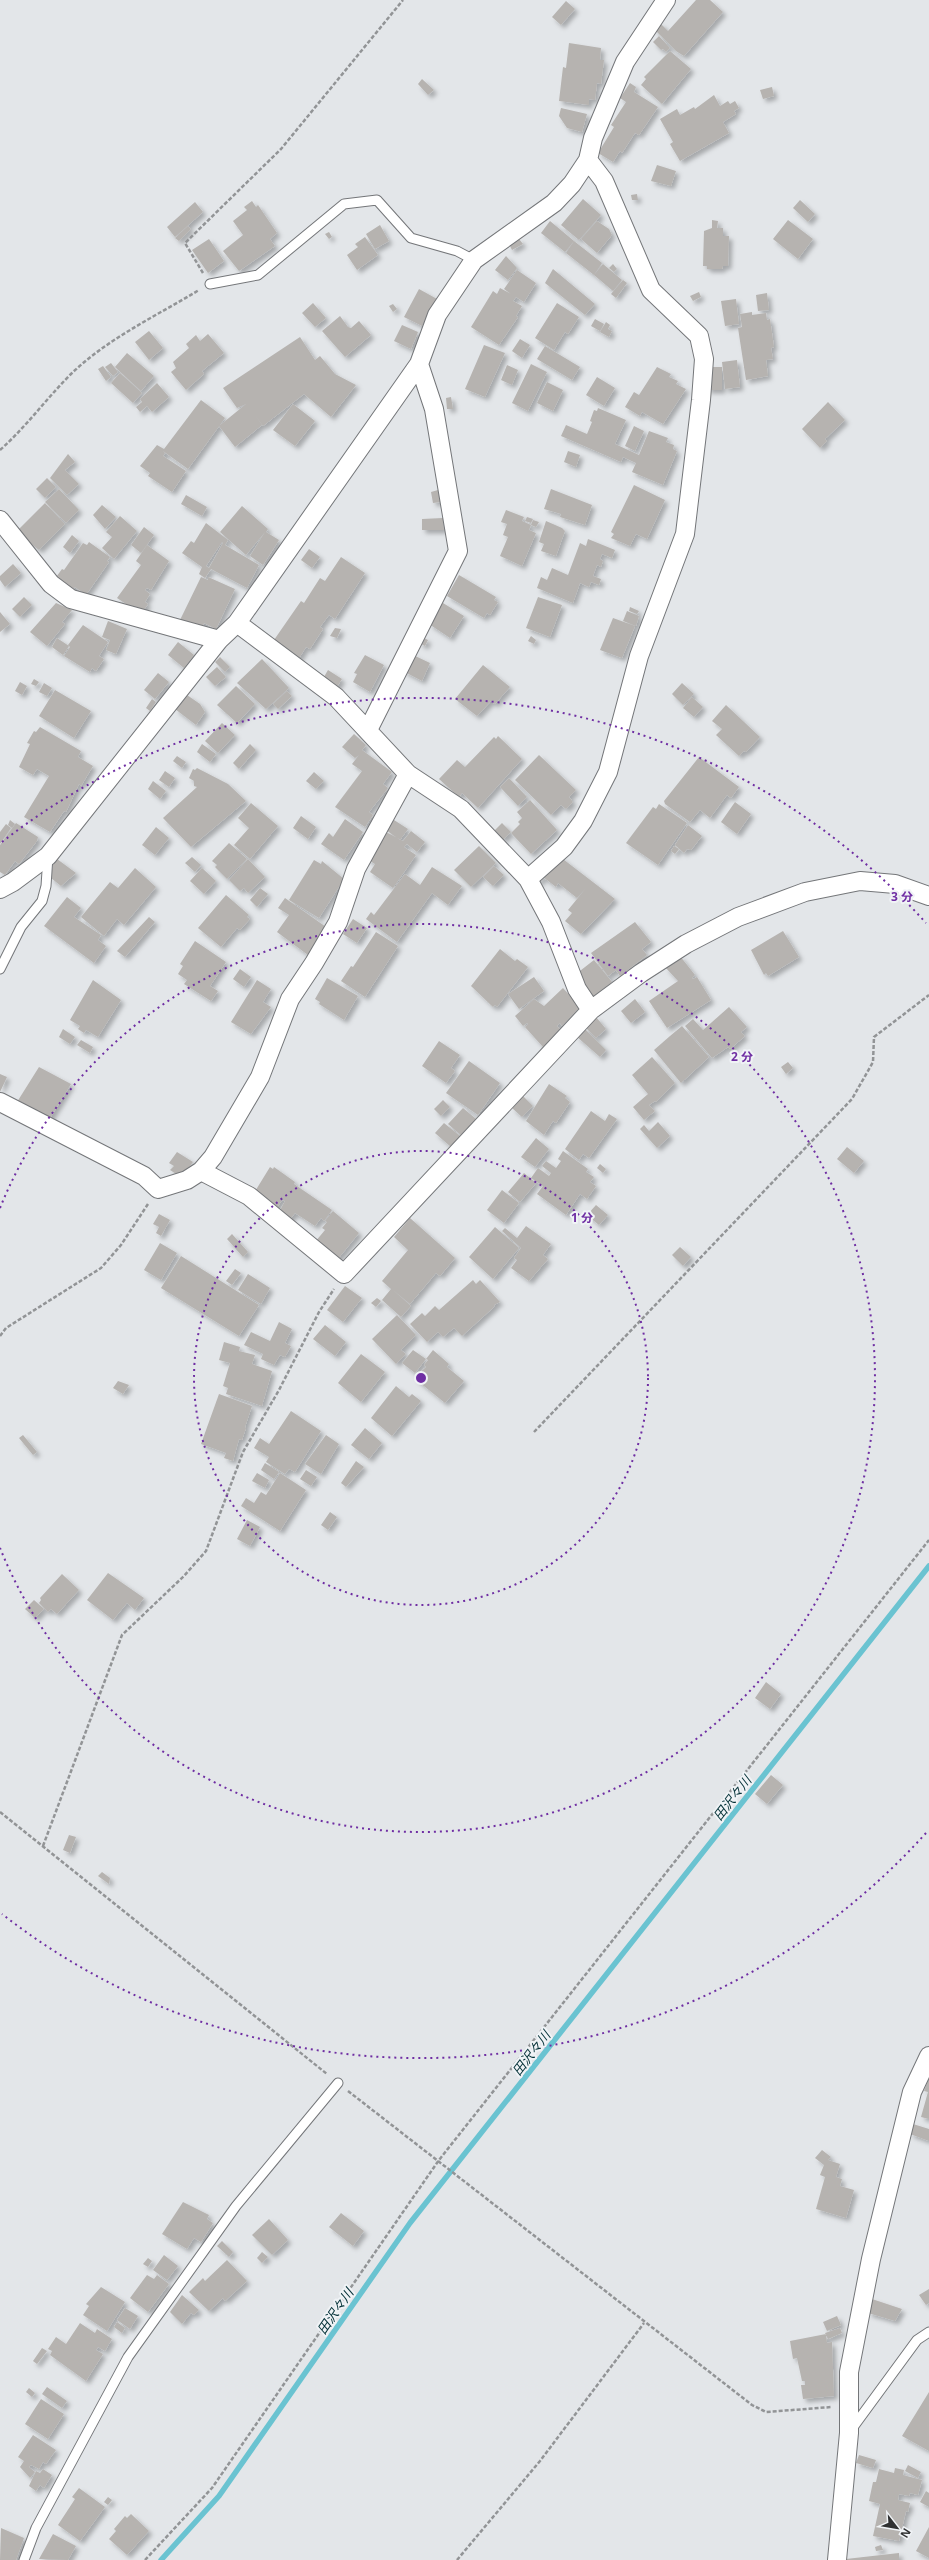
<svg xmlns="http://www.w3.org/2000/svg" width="929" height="2560" viewBox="0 0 929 2560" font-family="'Noto Sans','Noto Sans JP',sans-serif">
<defs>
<filter id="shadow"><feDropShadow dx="3.5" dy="3.5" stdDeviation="2" flood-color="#0004"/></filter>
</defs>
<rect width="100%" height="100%" fill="#e3e6e9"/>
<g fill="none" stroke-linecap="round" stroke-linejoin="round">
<!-- stream -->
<path stroke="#6ac3d1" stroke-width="5.5" d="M161 2560 219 2496 410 2223 929 1566"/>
</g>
<!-- building -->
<path fill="#b6b3b0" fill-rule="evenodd" filter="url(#shadow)" d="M696 0H710L723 12 684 56 676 51 654 29 660 23 668 31Z
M566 1 575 9 561 25 552 17Z
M659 36 670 48 666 52 663 49 661 50 653 42Z
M569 43 601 48 600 60H604L601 84 597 83 595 100 589 99V105L559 101 563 67 566 68Z
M670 51 691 69 662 104 641 85 646 79 644 77Z
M422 79 434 90 428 95 418 84Z
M630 83 636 87 634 92 658 107 639 135 635 133 622 153 620 151 613 162 598 153 614 127 611 125 626 102 620 98Z
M772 87 774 96 763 99 760 90Z
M714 95 720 106 728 101 730 104 735 101 739 108 734 111 736 114 723 122 729 133 680 161 670 144 673 142 660 119 677 109 680 115 694 107 695 109Z
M561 108 587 114 582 132 567 128 559 116Z
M657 165 676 171 671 186 651 181Z
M637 194 638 200H632L631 195Z
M583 199 601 215 579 240 561 225Z
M800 200 815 214 808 222 793 208Z
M252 201 256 207 258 205 277 233 270 239 275 246 239 271 223 251 243 235 233 221 247 210 244 207Z
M195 202 203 212 175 237 167 227Z
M712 220 718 221 717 228H723V236H729L728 266H723L722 269H707V266H703L704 231 712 228Z
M788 220 813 239 798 259 773 239Z
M550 221 574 241 565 252 541 233Z
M597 221 609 229 612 235 597 253 581 239Z
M380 225 389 241 375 249 366 234Z
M188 226 191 229 179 241 175 238Z
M329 232 332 237 329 239 325 234Z
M365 237 378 255 357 270 347 255 358 247 355 244Z
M209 239 224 261 208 273 192 250Z
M519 239 523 244 512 250 509 244Z
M574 241 602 263 594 275 566 253Z
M506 256 517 268 508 280 495 270Z
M603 264 622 280 613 291 594 275Z
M613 264 617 269 614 272 609 268Z
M553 269 595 304 585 315 545 283Z
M517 270 536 283 524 302 516 297 513 301 522 306 516 316 518 317 499 345 471 327 493 291 497 294 500 288 511 294 504 289Z
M623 280 627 283 616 298 611 294Z
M419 289 437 299 422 326 404 317Z
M699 292 701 297 693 301 690 296Z
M767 293 769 310 758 311 756 295Z
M736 299 739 324 725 326 721 301Z
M313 303 326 318 315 327 302 313Z
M557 303 579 317 568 334 565 332 554 350 535 338Z
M393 304 397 309 393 312 389 306Z
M752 312V315L766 313 767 320 770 319 774 347 771 348 773 359 766 360 768 376 746 380 738 328 742 327 740 314Z
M340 316 348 327 351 328 359 321 371 335 345 357 322 331Z
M595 319 604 324 600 331 591 326Z
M606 322 610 325 608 329 612 331 609 337 600 332Z
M402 325 418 332 411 349 394 341Z
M149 331 163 348 149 360 135 342Z
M208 334 224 353 202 371 204 374 186 390 171 372 176 368 173 362 189 348 186 344 196 335 200 341Z
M300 337 315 360 320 356 335 374 356 385 331 417 304 394 263 426 255 415 262 425 235 447 219 426 246 404 237 408 223 388Z
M520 339 530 345 522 358 512 351Z
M484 345 505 353 485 397 465 389Z
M545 346 580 367 572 380 537 359Z
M127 353 154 376 141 391 115 367Z
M737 360 740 387 725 389 722 362Z
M111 363 118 372 113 376 105 367Z
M531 364 547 372 528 411 512 403Z
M507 365 518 370 512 385 501 380Z
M103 366 111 377 106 381 98 369Z
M657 367 671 374 669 377 678 381 676 384 686 389 663 424 642 412 640 416 625 407 634 392 639 395Z
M708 367H722V390H707Z
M120 373 142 393 133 403 111 383Z
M597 377 615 388 604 406 586 395Z
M547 382 563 390 553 411 537 403Z
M157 383 169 397 152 412 147 406 140 412 136 407 142 402 140 399Z
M451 397 453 409H447L446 398Z
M201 400 225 418 188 469 163 451 165 453 163 456 186 471 172 492 148 476 150 473 140 466 157 445 164 449Z
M828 402 845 420 825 439 827 441 820 448 802 429Z
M293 404 315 421 295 446 273 430Z
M598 408 626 420 615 444 639 455 649 431 668 438 666 442 674 445 673 449 677 451 663 485 632 472 636 463 623 457 621 462 561 436 566 425 587 434 592 422 590 421 594 410 597 411Z
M634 426 644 431 635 451 625 446Z
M568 451 580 455 576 467 564 462Z
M68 454 75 462 65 470 79 484 67 495 50 478Z
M47 478 56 487 45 498 36 489Z
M634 485 665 500 647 539 636 534 630 546 611 538 614 534 611 532Z
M59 489 79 510 66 523 45 502Z
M551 489 592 505 585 525 560 517 561 514 544 509Z
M438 490 440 502 433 503 431 492Z
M186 495 207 507 202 516 181 504Z
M45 503 65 524 39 550 16 532Z
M102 505 116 517 105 529 93 515Z
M242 506 268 529 266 532 279 540 263 565 250 556 265 532 246 555 220 532Z
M506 510 524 517 522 521 531 525 529 530 536 533 522 566 500 556 508 537 503 535 507 524 501 522Z
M120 516 137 531 114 559 102 548 112 537 106 532Z
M527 517 533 519 531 523 525 521Z
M443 518 444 530H422V519Z
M533 520 539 522 536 527 531 525Z
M546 521 562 528 565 531 556 556 541 551 544 544 539 542Z
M206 523 228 540 225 545 259 565 247 588 211 569 205 578 199 574 202 567 182 553 191 541 194 543ZM222 542 223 543 209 568 206 566Z
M144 527 154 535 141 553 131 545Z
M72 535 79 541 70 553 63 547Z
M588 539 615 550 612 558 602 554 600 559 603 561 601 567 597 565 593 576 601 579 599 585 591 582 589 587 580 583 573 603 537 588 541 577 547 580 552 568 568 575 580 543 586 546Z
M89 542 110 557 107 561 109 562 86 595 75 587 71 592 54 580 62 569 64 570 83 543 87 545Z
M147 545 169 561 151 590 147 588 145 590 150 594 145 602 148 604 141 614 117 598 141 565 136 561Z
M309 549 320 557 312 568 301 560Z
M341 557 365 573 335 619 329 615 320 627 323 629 310 649 306 647 298 660 274 640 301 601 304 603 320 578 325 581Z
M13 564 21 573 5 587 0 580V576Z
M459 575 496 597 494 600 498 602 490 615 487 613 484 618 447 596Z
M201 577 208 580V577L235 589 216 629 204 623 202 629 180 620Z
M24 597 32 605 20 617 12 609Z
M538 597 562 605 550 637 526 628Z
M56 603 72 610 62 622 65 624 47 646 30 632Z
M443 603 464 616 450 638 429 624Z
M630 607 639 611 637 614 629 611Z
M627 611 639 616 636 626 623 621Z
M0 612 10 624 0 632Z
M613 618 635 626 622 658 600 650Z
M108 621 127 629 116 654 106 650 110 640 102 637Z
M83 625 108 642 99 656 104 659 96 671 92 668 90 672 64 656 70 647 68 645Z
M335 628 341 629 337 638 330 636Z
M531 636 536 640 534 644 528 641Z
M422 637 428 640 425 646 419 643Z
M57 638 69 646 63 655 52 647Z
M178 642 194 655 184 668 168 655Z
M411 654 430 663 422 681 403 671Z
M365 655 384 665 370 692 353 682 357 674 354 673Z
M220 657 230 667 225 672 215 662Z
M262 659 289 688 266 709 237 683Z
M483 665 510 687 495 704 491 701 477 716 455 699Z
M217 667 226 677 215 686 206 677Z
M328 670 342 679 335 690 321 682Z
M158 673 169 682 155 699 144 690Z
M34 679 39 682 36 686 31 684Z
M20 682 27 686 22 695 15 691Z
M44 683 52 688 47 696 39 692Z
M682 683 694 694 683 705 672 694Z
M236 686 255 704 237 723 217 705Z
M55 690 91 711 74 738 39 716Z
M287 691 292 696 278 709 273 704Z
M187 695 200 704 205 712 196 725 175 709Z
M692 697 703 707 694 717 683 708Z
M152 699 156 702 150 711 146 708Z
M726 705 760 737 746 752 744 751 739 756 716 735 722 729 712 721Z
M222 723 235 735 218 753 205 741Z
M40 727 81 751 78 757 93 766 81 786 79 784 66 812 64 811 50 832 24 817 49 776 37 769 33 775 19 767 30 744 27 743 34 731 36 732Z
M354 734 366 745 362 750 392 772 383 784 388 788 369 812 373 815 365 827 335 807 362 771 352 764 359 755 355 758 342 747Z
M498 736 522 759 478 808 462 793 459 797 439 779 457 760 465 767 494 737 496 739Z
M202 744 216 754 210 762 197 752Z
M250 744 256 750 239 769 233 763Z
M539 755 576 790 563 803 569 797 573 802 566 809 561 805 551 815 515 780Z
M177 756 186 762 182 768 173 761Z
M699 757 739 787 731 798 727 795 710 818 700 810 690 822 665 804 664 801Z
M197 768 228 784 246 801 191 847 163 818 197 787 194 786V781L189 778 193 769 195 770Z
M165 771 175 778 169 787 159 780Z
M314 772 324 781 316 789 306 781Z
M509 778 527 797 518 806 500 787Z
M153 781 166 791 160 799 148 789Z
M530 800 557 830 531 854 511 833 520 824 518 822 522 818 517 812Z
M735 802 751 814 737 834 721 822Z
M251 803 278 826 250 859 234 845 249 828 238 818Z
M659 804 687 823 658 865 626 843 653 807 656 809Z
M301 816 316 827 308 839 293 828Z
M345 819 363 832 344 860 321 844 329 833 333 837Z
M10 820 15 824 12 828 8 825Z
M394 820 408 829 400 840 386 830Z
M16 823 38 837 37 841 19 864 15 861 5 875 0 872V845Z
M502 823 511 832 503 840 494 831Z
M6 824 11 828 0 844V832Z
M688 825 702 836 691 850 687 849 684 853 675 845Z
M156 827 169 838 155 855 142 845Z
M411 831 425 842 417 852 407 844 404 847 416 855 393 888 370 872 375 864 367 859 386 832 403 841Z
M229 843 247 859 227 879 215 867 217 865 212 861Z
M479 846 496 863 471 887 454 870Z
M674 846 679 849 675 854 671 851Z
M559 856 615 899 581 934 565 921 572 913 568 910 586 888 577 898 558 883 556 887 543 877 540 883 535 879Z
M192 857 201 865 195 872 185 863Z
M57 859 76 873 61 886 51 878 53 863Z
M248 859 265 877 248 893 244 888 240 891 229 880Z
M314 860 321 864 322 861 344 879 319 918 289 900Z
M494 866 504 875 493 886 483 877Z
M432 867 462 886 448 905 432 893 397 942 366 919 371 912 374 915 405 874 420 885Z
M135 868 156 887 124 925 117 919 104 936 81 917 110 882 118 888Z
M202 868 216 881 204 894 190 881Z
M260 888 268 894 257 907 250 900Z
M226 895 249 915 247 917 250 919 240 930 237 928 221 947 198 928Z
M67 897 81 908 74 917 101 935 98 940 106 946 94 963 44 926Z
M285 898 326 927 308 955 277 932 289 915 278 908Z
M149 917 155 922 125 957 117 951Z
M353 919 367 928 357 943 343 934Z
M635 922 651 942 642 949 647 955 620 976 616 970 608 976 591 953Z
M783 931 799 957 768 976 766 973 764 975 751 950Z
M376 932 398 946 365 997 341 981 351 966 353 967Z
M195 941 226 962 210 986 218 991 211 1001 184 984 187 980 178 974 183 966 180 964Z
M500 949 515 961 517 959 528 967 497 1007 495 1005 493 1007 471 986Z
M680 956 695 975 692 978 693 979 697 977 711 1000 667 1028 649 1001 678 981 665 967Z
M594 960 612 982 591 999 576 974Z
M240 969 251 977 244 987 233 979Z
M534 977 544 991 519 1009 508 994Z
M327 978 358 996 344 1020 319 1004 320 1002 315 999Z
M93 980 121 1000 98 1037 86 1030 84 1033 78 1029 80 1026 70 1020Z
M257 980 271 989 263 1002 271 1007 251 1034 231 1022Z
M563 988 580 1007 562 1026 560 1023 557 1026 560 1029 543 1047 525 1027 528 1024 527 1023 523 1026 515 1016 534 999 544 1006Z
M635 999 645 1012 631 1023 621 1011Z
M729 1007 747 1027 741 1032 745 1036 730 1049 728 1047 712 1058 685 1026 693 1019 703 1030Z
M596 1017 606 1029 596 1038 585 1027Z
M682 1026 709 1057 681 1083 654 1050 670 1036 675 1043 670 1036Z
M584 1028 606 1050 600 1057 576 1036Z
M63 1029 75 1037 70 1044 59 1037Z
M81 1040 93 1047 90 1053 77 1045Z
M439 1041 460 1055 451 1068 455 1071 446 1083 422 1066Z
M652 1057 675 1083 656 1102 655 1101 649 1105 655 1111 644 1120 633 1107 648 1094 632 1075Z
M469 1061 500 1083 478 1115 446 1093Z
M788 1062 793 1068 786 1074 781 1067Z
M39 1067 71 1084 49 1120 17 1102Z
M0 1074 7 1077 0 1092Z
M549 1084 567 1096 565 1098 570 1102 556 1123 553 1121 544 1135 526 1121Z
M523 1096 533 1106 522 1117 512 1108Z
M443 1100 450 1107 441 1116 434 1109Z
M463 1108 476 1119 462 1136 448 1124Z
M591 1111 605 1121 609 1114 617 1119 589 1158 583 1154 579 1160 565 1149Z
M658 1122 670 1136 657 1148 640 1129 644 1125 649 1131Z
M444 1123 460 1136 451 1147 435 1133Z
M536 1138 549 1149 535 1167 521 1157Z
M847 1147 864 1161 854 1173 837 1159Z
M563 1151 588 1169 586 1172 594 1177 590 1182 596 1186 587 1199 580 1194 566 1215 537 1194 543 1186 531 1178 538 1168 549 1176 551 1173 542 1166 546 1161 556 1168 561 1161 558 1159Z
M177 1152 193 1162 181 1177 170 1170 174 1166 169 1163Z
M600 1164 606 1169 603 1173 597 1168Z
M270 1167 273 1169 274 1167 295 1182 294 1184 332 1210 324 1221 321 1218 315 1226 295 1213 288 1222 278 1214 285 1201 282 1200 276 1209 254 1193Z
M524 1173 536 1183 520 1202 508 1192Z
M502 1190 519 1203 504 1223 487 1210Z
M596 1205 608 1215 599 1225 587 1215Z
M333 1211 359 1233 337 1260 315 1242 325 1230 322 1228 327 1222 325 1221Z
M159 1214 170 1220 161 1236 156 1233 159 1227 153 1224Z
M410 1218 455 1258 440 1276 436 1273 410 1304 393 1290 411 1306 401 1317 382 1300 391 1289 382 1281 408 1250 394 1237Z
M526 1226 551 1244 543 1255 548 1259 529 1281 511 1268 517 1260 514 1258 521 1248 502 1231 505 1228 517 1238Z
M495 1227 519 1248 493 1279 469 1257Z
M232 1234 248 1252 243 1257 227 1239Z
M160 1243 177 1253 161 1280 144 1270Z
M680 1247 691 1257 683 1266 672 1255Z
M181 1256 259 1305 239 1336 161 1288Z
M235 1269 241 1273 232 1285 226 1281Z
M248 1274 270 1288 261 1304 238 1290Z
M473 1280 476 1284 480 1280 500 1302 494 1305 495 1306 462 1336 454 1328 443 1337 438 1332 427 1342 410 1324 422 1313 425 1316 435 1306 439 1310Z
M345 1286 362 1298 343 1322 327 1310Z
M377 1298 381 1301 376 1307 371 1303Z
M397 1315 416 1335 401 1350 406 1354 396 1364 372 1339Z
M279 1322 292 1329 285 1343 291 1346 285 1357 280 1355 274 1365 261 1359 263 1354 244 1345 251 1332 270 1341Z
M325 1325 346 1342 335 1356 313 1339Z
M224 1342 240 1347 239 1351 255 1355 252 1364 272 1371 262 1406 226 1394 228 1388 223 1386 230 1363 219 1360Z
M413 1350 426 1359 415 1373 402 1363Z
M433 1350 449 1364 447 1367 464 1381 445 1403 414 1378 426 1367 424 1365 428 1360 426 1359Z
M361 1354 385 1372 361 1402 338 1383Z
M118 1381 129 1385 123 1394 113 1388Z
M396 1386 409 1397 412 1394 421 1401 392 1436 371 1418Z
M219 1394 252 1406 245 1427 246 1428 242 1440 239 1439 233 1461 224 1458 226 1453 201 1444Z
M291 1411 321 1431 295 1472 289 1469 285 1474 266 1462 269 1457 254 1448 260 1438 269 1444Z
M365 1428 382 1443 369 1459 351 1445Z
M23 1435 37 1452 33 1455 19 1438Z
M326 1435 339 1444 321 1474 305 1464Z
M356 1461 364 1467 346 1487 341 1483Z
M265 1463 279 1472 274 1479 261 1470Z
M306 1470 317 1477 311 1486 300 1479Z
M257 1473 269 1480 265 1488 252 1481Z
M280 1473 306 1490 280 1531 241 1506 246 1498 254 1503 261 1492 266 1495Z
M330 1512 337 1517 328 1530 321 1525Z
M247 1520 260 1527 250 1546 237 1539Z
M108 1573 144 1598 135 1610 127 1603 113 1620 87 1600Z
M62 1574 79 1590 57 1614 51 1609 48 1612 39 1603 41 1600 40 1598Z
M34 1600 44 1609 35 1618 25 1609Z
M766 1682 781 1694 770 1709 755 1698Z
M771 1775 783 1785 767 1804 755 1794Z
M69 1835 76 1837 70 1853 63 1850Z
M102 1872 110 1878 109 1884 98 1876Z
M929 2078V2119L921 2117 928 2092 924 2091Z
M913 2124 929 2129V2141L910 2134Z
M822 2150 831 2157 828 2160 840 2164 836 2177 842 2179 840 2186 854 2190 846 2218 816 2209 825 2177 820 2175 824 2165 815 2158Z
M183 2202 209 2215 207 2219 213 2223 201 2242 194 2238 187 2249 162 2234Z
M341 2213 364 2231 353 2246 329 2227Z
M269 2219 288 2240 272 2255 252 2235Z
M222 2241 233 2252 229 2257 217 2246Z
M262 2252 268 2257 262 2263 257 2258Z
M164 2255 178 2266 167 2280 153 2270Z
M148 2258 152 2261 148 2267 143 2264Z
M227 2260 247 2281 225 2301 223 2298 209 2311 189 2292 203 2278 205 2281Z
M147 2275 154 2279 157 2275 169 2284 148 2312 130 2298Z
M101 2287 125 2302 107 2331 83 2315 89 2306 86 2304Z
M929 2289V2303L926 2305 919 2295Z
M182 2295 199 2310 194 2315 191 2313 182 2324 170 2312Z
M872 2299 902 2309 895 2321 868 2313Z
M125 2308 138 2316 130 2329 117 2320Z
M837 2316 841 2325 827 2331 823 2322Z
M117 2322 125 2328 122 2333 114 2327Z
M80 2323 95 2333 97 2329 112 2339 105 2351 98 2347 96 2350 103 2354 86 2381 50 2355 52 2351 48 2349 56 2337 66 2344Z
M840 2328 842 2333 828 2339 825 2333Z
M826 2334 827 2343 832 2342 834 2396 803 2399 801 2385H805V2381H802L797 2358 793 2359 790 2341Z
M42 2348 47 2351 37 2364 33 2361Z
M47 2387 67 2401 62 2408 42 2394Z
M29 2388 35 2393 32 2397 26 2392Z
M929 2392V2451L902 2436Z
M41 2399 64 2414 48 2439 25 2424Z
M33 2435 56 2450 46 2464 43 2462 39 2469 31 2465 29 2467 35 2472 30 2478 20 2467 24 2461 18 2457Z
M859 2455 876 2460 873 2468 856 2463Z
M908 2465 921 2472 918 2478 905 2471Z
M895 2468 904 2470 903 2475 922 2480 918 2495 910 2493 909 2496 899 2494 898 2500 910 2503 908 2512 906 2511 899 2541 873 2536 880 2504 869 2501 873 2482H876L879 2469 894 2473Z
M43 2469 52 2475 44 2488 40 2485 36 2491 29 2486 36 2471 40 2473Z
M79 2488 105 2507 80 2541 58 2525 75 2499 72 2497Z
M926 2491 929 2493V2507L920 2502Z
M108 2497 112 2500 108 2505 104 2502Z
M131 2514 149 2531 127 2555 109 2539 116 2531 114 2529 125 2516 127 2518Z
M929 2527V2558L916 2551Z
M1 2528 24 2538 16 2560H0Z
M53 2534 76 2546 68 2560 39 2559Z
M881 2545 883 2550 876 2551 875 2547Z
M899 2553V2560H846V2559Z"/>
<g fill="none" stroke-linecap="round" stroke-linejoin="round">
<defs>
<path id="lane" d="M210 284 258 275 344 204 377 200 411 238 457 251 474 260
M0 969 21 927 42 901 46 886 48 856
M851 2430 917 2340 929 2332
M24 2560 36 2528 128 2357 236 2206 338 2083"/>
<path id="street" d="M0 520 51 584 71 599 219 640
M237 623 336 697 408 774 461 809 528 879 551 922 577 989 591 1010
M368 730 458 551 434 409 419 364
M528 879 564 847 583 821 608 772 639 656 685 534 701 400 704 359 699 336 651 290 604 181 588 160
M0 889 13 882 48 856 219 640 237 623 419 364 437 315 474 260 554 203 572 184 588 160 593 138 625 62 666 0
M0 1102 144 1176 158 1189 187 1180 201 1171 213 1157 260 1077 290 999 314 963 338 922 356 869 408 774
M201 1171 249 1196 344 1274 591 1010 641 973 686 944 738 917 805 892 860 881 895 884 929 896
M837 2560 849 2433V2372L871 2259 912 2092 929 2056"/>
</defs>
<!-- lane casing -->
<use href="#lane" stroke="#747679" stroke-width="11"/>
<!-- street casing -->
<use href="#street" stroke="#747679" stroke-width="20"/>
<!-- path -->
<path stroke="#929496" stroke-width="2.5" stroke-dasharray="4 2" stroke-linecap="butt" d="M203 273 185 243 281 149 403 0
M0 450C26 427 46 399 71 374 107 339 156 316 199 290
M0 1336 6 1328 101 1268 121 1245 148 1204
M534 1432 852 1099 873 1062 874 1037 929 995
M0 1812 327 2074
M43 1846 122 1635 184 1576 206 1551 243 1452 279 1390 319 1312 334 1289
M348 2091 752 2405 766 2412 832 2407
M145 2560 212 2488 439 2160 929 1540
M457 2560 540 2461 644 2323"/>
<!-- lane -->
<use href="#lane" stroke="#fff" stroke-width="9"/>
<!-- street -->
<use href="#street" stroke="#fff" stroke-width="18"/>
</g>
<!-- distance rings -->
<g fill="none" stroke="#6f2ea3" stroke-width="2" stroke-dasharray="2 4">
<circle cx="421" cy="1378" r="227"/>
<path d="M0 1208A454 454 0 1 1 0 1548"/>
<path d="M926 1833A680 680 0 0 1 2 1914M2 842A680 680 0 0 1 926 923"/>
</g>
<g text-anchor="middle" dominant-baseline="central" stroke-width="4" stroke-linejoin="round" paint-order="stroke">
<!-- water labels -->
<g font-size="13" font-style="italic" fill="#033036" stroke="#f0f3f6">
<text transform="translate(732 1798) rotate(-52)">田沢々川</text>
<text transform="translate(531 2053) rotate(-52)">田沢々川</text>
<text transform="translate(335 2311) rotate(-55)">田沢々川</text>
</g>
</g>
<circle cx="421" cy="1378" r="6" fill="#6f2ea3" stroke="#f0f3f6" stroke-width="2"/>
<g font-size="12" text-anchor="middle" font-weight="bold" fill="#6f2ea3" stroke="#f0f3f6" stroke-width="4" stroke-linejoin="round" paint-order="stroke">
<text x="902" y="901">3 分</text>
<text x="742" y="1061">2 分</text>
<text x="582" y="1222">1 分</text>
</g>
<!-- north arrow -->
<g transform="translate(897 2528) rotate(121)" stroke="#f0f3f6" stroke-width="3" paint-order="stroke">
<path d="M0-3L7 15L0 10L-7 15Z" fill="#2f3031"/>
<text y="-6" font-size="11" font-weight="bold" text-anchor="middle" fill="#2f3031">N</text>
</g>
</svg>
